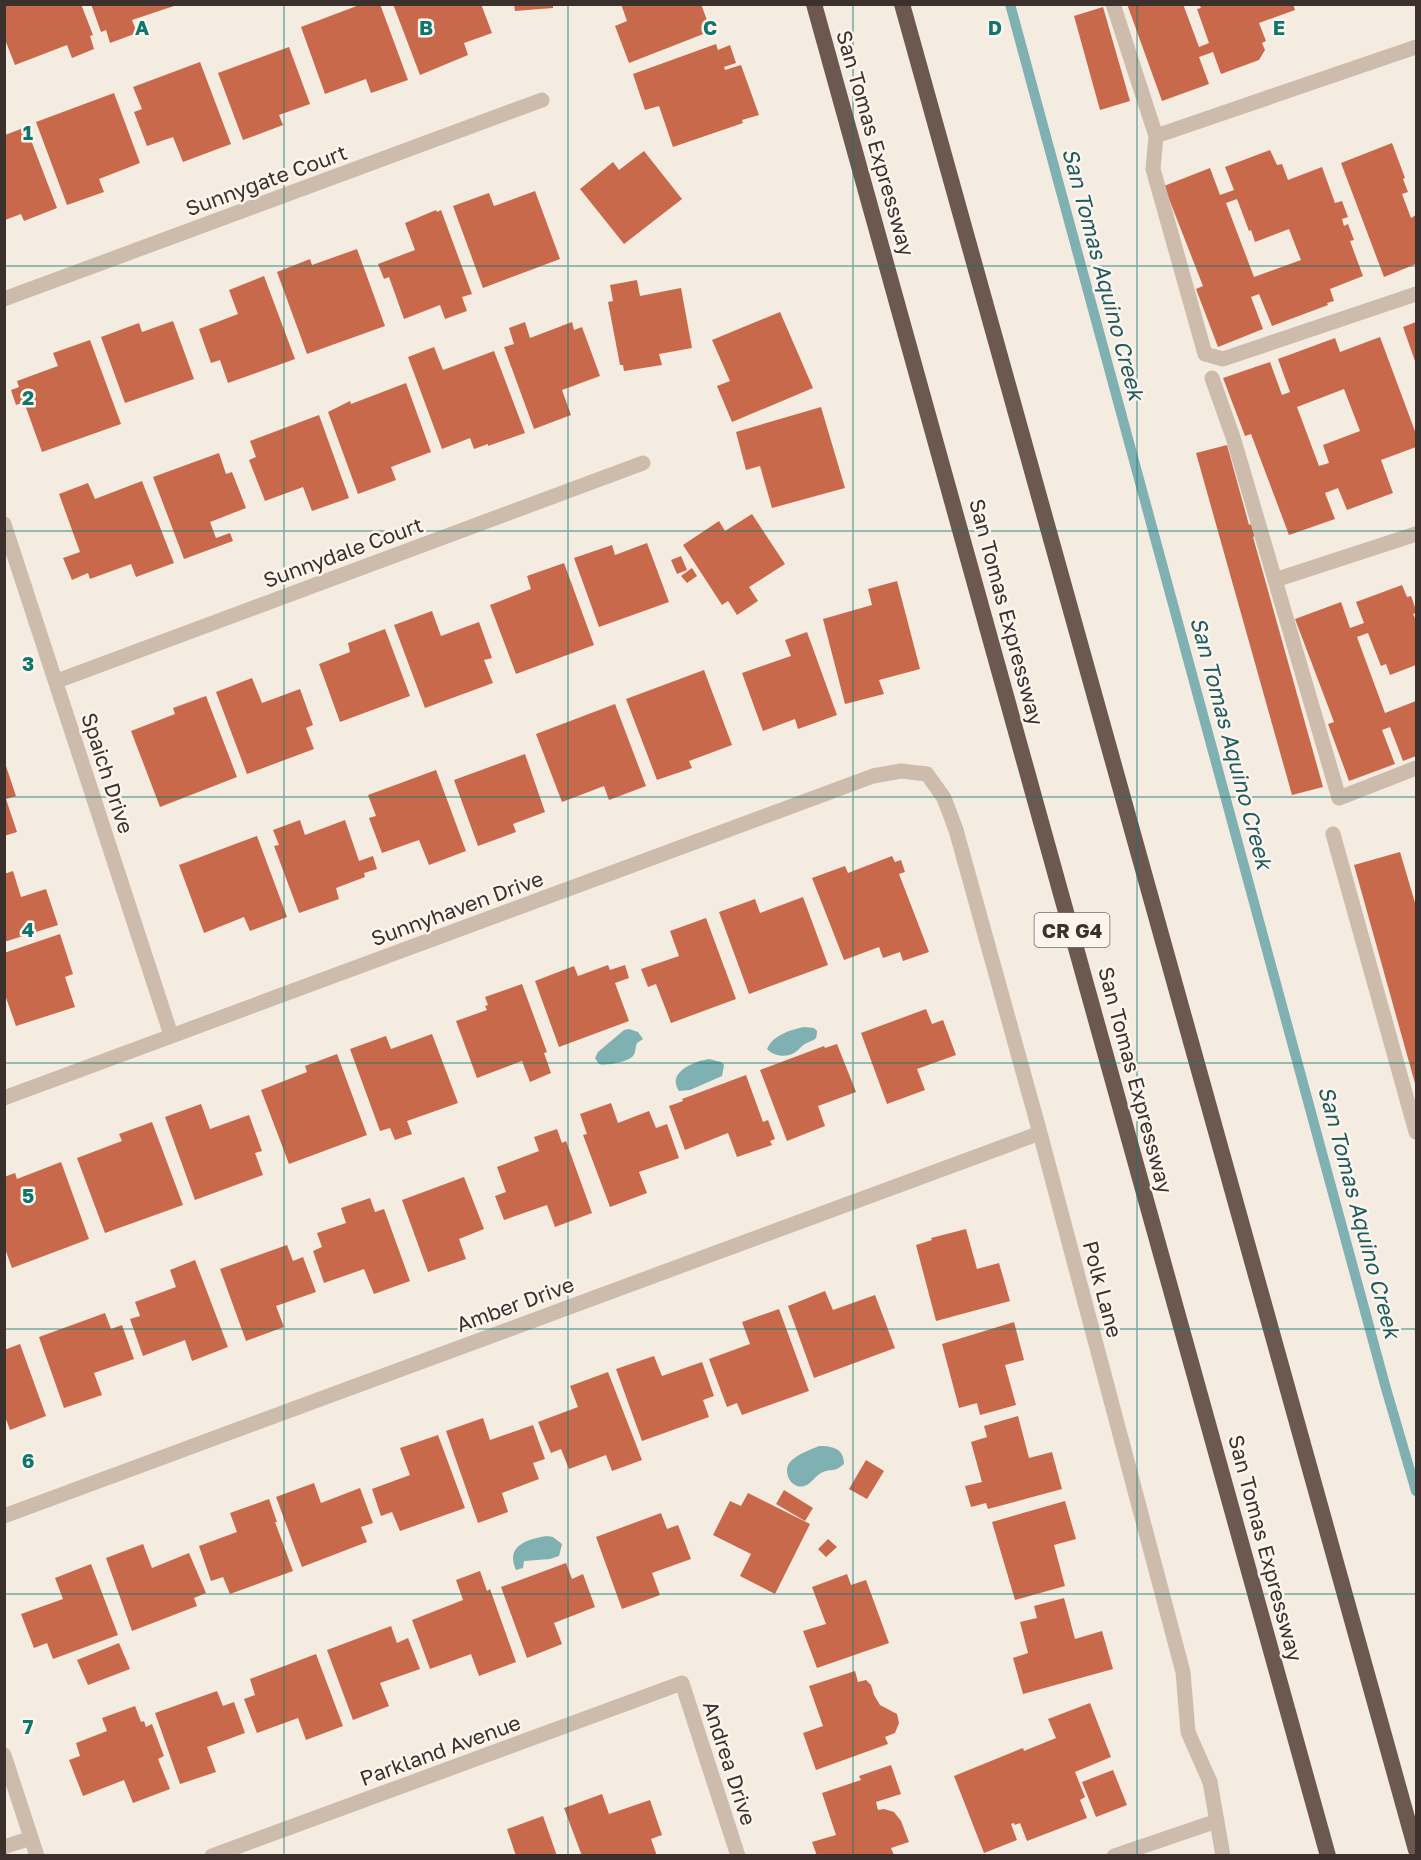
<svg xmlns="http://www.w3.org/2000/svg" width="1421" height="1860" viewBox="0 0 1421 1860" font-family="'Golos Text',sans-serif">
<rect width="100%" height="100%" fill="#f4ebe1"/>
<!-- water -->
<path fill="#7fb0b2" d="M804 1027 814 1028 817 1031C817 1042 813 1039 805 1044 801 1046 798 1051 794 1053 786 1058 773 1056 767 1049 773 1035 790 1030 804 1027Z
M629 1029 638 1032 643 1039 637 1043C635 1047 636 1054 632 1057 626 1062 606 1066 599 1064L595 1058 598 1052 624 1030Z
M709 1059 721 1062 724 1065 722 1076 690 1090 679 1091C666 1072 695 1061 709 1059Z
M819 1446C832 1446 844 1448 844 1464 833 1473 834 1468 823 1472 815 1475 812 1484 804 1486 791 1490 782 1471 790 1462 797 1454 810 1450 819 1446Z
M547 1536 553 1537 562 1544 559 1556 550 1559 524 1561 523 1568 516 1570C505 1546 527 1539 547 1536Z"/>
<g fill="none" stroke-linecap="round" stroke-linejoin="round">
<!-- stream -->
<path stroke="#7fb0b2" stroke-width="10" d="M1010 4 1385 1385 1416 1491"/>
</g>
<!-- building -->
<path fill="#c8694b" fill-rule="evenodd" d="M4 4H81L93 35 90 36 94 49 72 58 67 45 15 65 4 37Z
M91 4H177V5L132 20 137 33 110 43 106 30 101 32Z
M362 4H380L408 80 371 93 366 79 325 94 301 27Z
M393 4H481L492 33 464 43 468 55 420 75Z
M514 4H553V8L515 11Z
M621 4H701L711 31 629 63 615 26 627 21Z
M1127 4H1183L1199 47 1209 43 1197 9 1201 8 1199 4H1293L1295 10 1259 23 1266 41 1262 43 1265 50 1259 60 1221 74 1213 52 1199 57 1209 84 1162 101Z
M1103 7 1130 101 1100 110 1074 16Z
M716 44 718 50 730 45 736 63 724 67 725 70 741 65 759 115 742 120 743 123 673 147 659 106 645 110 633 74Z
M289 47 310 104 279 115 283 125 243 140 218 73Z
M200 62 231 144 183 162 173 137 147 146 134 112 142 109 133 87Z
M114 93 140 163 99 179 104 192 67 205 36 122Z
M26 127 57 208 24 221 21 214 5 220V135Z
M1392 143 1405 178 1403 179 1408 192 1402 194 1411 218 1416 215V264L1384 277 1341 163Z
M1270 150 1277 165 1282 164 1288 180 1322 167 1335 203 1342 201 1348 217 1342 219 1344 226 1348 224 1354 240 1350 241 1363 276 1330 289 1334 301 1327 303 1328 305 1272 326 1259 294 1251 297 1263 329 1218 347 1196 289 1203 286 1164 186 1210 168 1220 195 1234 190 1225 167ZM1237 199 1249 231 1251 230 1255 242 1289 229 1301 260 1254 277 1226 203Z
M644 151 682 199 624 244 580 189 613 162 619 170Z
M535 191 560 259 483 288 453 206 489 193 494 206Z
M436 210 437 212 441 210 472 294 462 297 467 311 445 319 440 305 404 319 389 277 384 279 378 264 415 250 405 223Z
M357 249 385 326 307 354 277 272 310 259 312 265Z
M264 276 295 359 228 383 220 360 211 363 199 329 238 314 229 290Z
M637 280 640 296 681 288 692 348 659 354 662 365 624 371 623 365H620L608 302 613 301 610 285Z
M780 312 813 388 732 422 717 386 730 381 712 340Z
M173 321 194 379 125 403 101 337 139 323 142 332Z
M525 322 530 338 572 322 574 330 582 327 600 376 562 390 571 415 534 429 504 347 514 344 509 328Z
M1416 322V364L1403 327Z
M1380 337 1416 434V447L1381 460 1393 493 1347 510 1338 488 1325 493 1335 519 1289 535 1251 434 1245 436 1223 378 1270 362 1282 395 1290 392 1278 359 1335 338 1340 352ZM1344 389 1360 431 1323 445 1329 463 1319 466 1297 407Z
M90 340 121 424 42 452 24 402 16 405 11 390 19 387 17 381 58 366 53 353Z
M434 347 443 370 494 351 525 433 488 446V444L474 449 470 438 442 449 408 357Z
M406 383 431 452 391 467 396 480 358 494 328 412 350 401 351 404Z
M821 407 845 488 772 508 760 466 746 470 736 432Z
M319 415 349 498 312 511 303 487 265 501 249 460 256 457 250 441Z
M1227 445 1249 525 1251 524 1255 536 1253 537 1323 787 1292 795 1196 453Z
M219 453 226 474 232 472 246 508 210 522 216 538 230 533 233 541 184 559 153 477Z
M142 481 174 563 136 577 131 564 90 579 88 573 72 580 63 558 80 552 59 494 88 483 95 499Z
M752 514 785 564 749 587 758 601 737 615 728 601 722 605 683 545 719 521 725 531Z
M647 543 669 602 599 627 574 558 612 545 615 555Z
M681 556 687 570 677 574 671 560Z
M564 563 594 645 516 674 490 605 531 589 527 576Z
M692 568 697 576 687 583 681 576Z
M897 581 920 669 879 680 884 694 845 704 823 619 872 605 868 589Z
M1402 585 1407 597 1411 596 1416 610V613L1413 614 1415 618 1416 617V665L1390 675 1386 664 1381 666 1368 633 1357 637 1385 713 1416 701V756L1403 761 1390 727 1382 730 1395 764 1349 781 1328 724 1334 722 1295 619 1341 602 1350 628 1364 623 1356 602Z
M432 611 441 636 479 622 492 658 484 660 493 683 425 708 394 625Z
M385 629 410 696 340 722 319 664 350 652 348 643Z
M807 632 837 715 798 729 795 719 763 731 742 673 791 656 785 640Z
M704 670 732 745 689 761 692 768 657 780 626 699Z
M252 678 262 703 300 689 313 725 306 728 314 749 247 774 216 692Z
M206 696 237 777 160 807 131 731 175 714 173 708Z
M615 704 646 786 609 800 604 786 562 802 536 734Z
M525 754 545 812 513 824 516 832 478 846 454 780Z
M5 763 16 796 6 799 17 832 4 836Z
M436 770 466 851 429 865 419 840 382 853 369 818 376 816 368 795Z
M300 820 305 835 345 820 359 861 373 856 377 869 364 873 365 877 336 888 339 899 299 913 274 846 279 845 273 830Z
M257 836 287 917 250 931 244 917 204 933 179 865Z
M1400 852 1416 906V1087L1354 865Z
M892 856 895 862 901 860 905 872 899 874 929 952 903 961 900 952 883 958 879 947 844 960 812 878 845 866 848 873Z
M13 871 21 897 46 889 58 925 4 942V874Z
M803 897 828 965 749 994 719 912 755 899 760 913Z
M706 918 736 999 671 1023 656 984 648 987 641 969 679 956 670 931Z
M60 934 73 974 65 977 75 1007 16 1026 4 992V953Z
M608 965 610 970 625 965 629 978 615 983 629 1021 559 1047 535 981 574 966 578 976Z
M522 984 547 1052 544 1053 551 1073 530 1082 522 1061 477 1078 456 1021 487 1010 485 1006 488 1005 485 997Z
M926 1009 932 1024 943 1020 956 1055 917 1069 925 1090 887 1104 861 1033Z
M432 1034 458 1103 407 1121 412 1134 395 1140 390 1128 380 1131 350 1049 386 1036 391 1049Z
M837 1044 856 1092 818 1106 825 1126 787 1141 760 1070 824 1046 825 1048Z
M337 1054 367 1135 289 1164 261 1090 307 1072 305 1066Z
M746 1075 763 1122 768 1120 775 1139 770 1141 772 1145 737 1157 728 1133 685 1150 669 1106 683 1101 682 1099Z
M611 1103 618 1123 649 1111 656 1128 667 1124 679 1158 639 1172 647 1193 610 1207 583 1135 587 1134 580 1114Z
M201 1104 210 1129 249 1115 262 1151 255 1153 263 1175 195 1200 165 1117Z
M152 1122 183 1205 105 1233 77 1158 122 1141 119 1134Z
M557 1129 562 1143 566 1141 592 1213 555 1227 547 1205 504 1220 495 1196 506 1192 497 1167 539 1151 534 1137Z
M61 1162 89 1239 12 1268 4 1246V1177L15 1173 17 1179Z
M464 1177 484 1229 459 1239 466 1259 428 1272 402 1200Z
M370 1198 375 1212 384 1209 410 1281 374 1294 364 1269 324 1283 313 1251 322 1247 317 1233 346 1223 341 1208Z
M966 1229 977 1269 999 1263 1010 1301 936 1321 916 1245 932 1240 931 1238Z
M287 1245 293 1261 303 1257 316 1292 276 1306 284 1327 246 1341 220 1269Z
M195 1260 228 1347 192 1361 185 1340 143 1356 130 1319 140 1316 135 1302 176 1287 170 1270Z
M825 1291 833 1310 875 1295 895 1348 814 1378 788 1306Z
M779 1309 809 1391 742 1415 737 1403 727 1407 709 1359 750 1344 742 1322Z
M105 1313 111 1329 122 1325 134 1359 94 1373 102 1395 64 1408 39 1337Z
M1014 1322 1024 1360 1005 1365 1016 1405 980 1415 977 1403 959 1408 942 1344Z
M20 1344 46 1416 10 1430 4 1414V1350Z
M654 1356 662 1376 702 1362 714 1396 703 1400 709 1417 642 1441 616 1369Z
M608 1372 642 1460 612 1471 606 1455 569 1469 561 1449 551 1453 538 1422 578 1407 570 1386Z
M1018 1416 1029 1458 1052 1452 1062 1489 988 1509 986 1503 971 1507 965 1486 982 1482 971 1442 987 1437 984 1426Z
M483 1418 490 1440 533 1425 545 1459 533 1463 539 1479 502 1493 508 1512 478 1523 446 1431Z
M438 1435 465 1508 400 1531 392 1512 381 1516 372 1489 410 1475 400 1448Z
M866 1460 884 1471 867 1499 849 1489Z
M314 1483 321 1503 360 1488 373 1523 361 1527 367 1542 302 1567 276 1497Z
M784 1490 813 1508 805 1521 776 1504Z
M748 1493 810 1524 775 1594 740 1576 751 1554 713 1535 730 1501 741 1506Z
M269 1499 277 1522H275L293 1571 230 1594 223 1577 211 1581 199 1546 237 1532 230 1513Z
M1065 1501 1076 1539 1054 1545 1065 1586 1015 1600 992 1522Z
M661 1513 667 1529 678 1525 691 1559 652 1573 660 1595 622 1609 596 1537Z
M828 1539 837 1547 826 1557 818 1549Z
M143 1544 152 1568 189 1553 206 1593 194 1598 197 1606 132 1631 106 1558Z
M566 1563 572 1579 583 1574 595 1607 554 1623 562 1644 527 1658 501 1587Z
M91 1564 118 1635 53 1659 47 1643 34 1648 21 1614 63 1599 55 1578Z
M480 1571 487 1591 490 1589 516 1662 479 1676 471 1654 430 1669 412 1620 463 1600 456 1580Z
M847 1574 851 1585 866 1580 889 1643 817 1668 803 1631 826 1624 812 1587Z
M1064 1598 1075 1639 1102 1631 1113 1669 1023 1694 1013 1658 1028 1653 1020 1622 1037 1618 1034 1606Z
M391 1626 397 1643 408 1638 420 1669 380 1683 389 1706 353 1720 327 1650Z
M119 1643 130 1669 88 1685 77 1660Z
M316 1654 343 1726 306 1740 298 1718 257 1733 244 1699 255 1695 250 1679Z
M855 1671 858 1682 866 1680 871 1685 874 1695 880 1705 897 1714 899 1723 895 1733 885 1737 888 1744 816 1770 803 1733 823 1726 809 1686Z
M217 1691 223 1706 234 1702 245 1733 207 1747 216 1772 180 1784 155 1713Z
M1090 1703 1111 1757 1075 1772 1085 1797 1080 1800 1087 1818 1027 1841 1020 1823 1015 1825 1014 1823 1011 1824 1017 1840 984 1853 954 1776 1023 1748 1024 1751 1056 1738 1048 1719Z
M135 1706 141 1722 144 1721 146 1727 152 1724 164 1756 158 1759 170 1789 133 1803 124 1780 83 1796 69 1760 80 1756 76 1743 107 1731 102 1718Z
M891 1765 901 1794 876 1802 878 1810 884 1809 894 1812 901 1821 909 1842 891 1848 894 1855 891 1856H817L812 1842 836 1835 822 1793 861 1780 859 1776Z
M1113 1770 1127 1805 1096 1817 1082 1782Z
M602 1794 609 1814 650 1800 662 1835 651 1839 657 1856H582L564 1808Z
M543 1816 557 1856H516L507 1829Z"/>
<g fill="none" stroke-linecap="round" stroke-linejoin="round">
<!-- service -->
<path stroke="#cdbbac" stroke-width="15" d="M1113 4 1156 136 1153 169 1205 354 1223 359 1416 294
M1156 136 1334 75
M1212 378 1233 437 1339 798 1416 768
M1275 580 1416 534
M1333 834 1416 1132
M1210 1782 1223 1856
M1114 1856 1217 1821"/>
<!-- minor -->
<path stroke="#cdbbac" stroke-width="15" d="M1334 75 1416 47
M4 299 542 100
M4 524 171 1035
M57 681 643 463
M4 1098 873 776 901 771 927 774 944 798 956 830 1040 1133 1183 1672 1188 1732 1210 1782
M4 1516 1040 1133
M4 1755 37 1856
M4 1847 31 1838
M212 1856 682 1683 738 1856"/>
<!-- trunk -->
<path stroke="#6c584f" stroke-width="16" d="M814 4 1328 1856
M902 4 1416 1850"/>
</g>
<!-- grid -->
<path fill="none" stroke="#0f766e" stroke-width="1.5" stroke-opacity="0.55" d="M284 4V1856M568 4V1856M853 4V1856M1137 4V1856M4 266H1416M4 531H1416M4 797H1416M4 1063H1416M4 1329H1416M4 1594H1416"/>
<g text-anchor="middle" dominant-baseline="central" stroke-width="5" stroke-linejoin="round" paint-order="stroke">
<!-- shield labels -->
<rect fill="#fbf5ee" stroke="#756b66" stroke-width="1.5" x="1034.5" y="913" width="75" height="34" rx="4.5"/>
<g font-size="20" font-weight="bold" fill="#3b302b">
<text x="1072" y="930">CR G4</text>
</g>
<!-- street labels -->
<g font-size="21" fill="#3b302b" stroke="#fbf5ee">
<text transform="translate(876 143) rotate(74)">San Tomas Expressway</text>
<text transform="translate(266 180) rotate(-20)">Sunnygate Court</text>
<text transform="translate(343 552) rotate(-20)">Sunnydale Court</text>
<text transform="translate(1007 612) rotate(75)">San Tomas Expressway</text>
<text transform="translate(108 773) rotate(72)">Spaich Drive</text>
<text transform="translate(457 908) rotate(-20)">Sunnyhaven Drive</text>
<text transform="translate(1136 1080) rotate(75)">San Tomas Expressway</text>
<text transform="translate(1103 1289) rotate(75)">Polk Lane</text>
<text transform="translate(515 1304) rotate(-20)">Amber Drive</text>
<text transform="translate(1266 1548) rotate(75)">San Tomas Expressway</text>
<text transform="translate(440 1750) rotate(-20)">Parkland Avenue</text>
<text transform="translate(730 1763) rotate(72)">Andrea Drive</text>
</g>
<!-- water labels -->
<g font-size="22" font-style="italic" fill="#1f5a5e" stroke="#fbf5ee">
<text transform="translate(1104 274) rotate(75)">San Tomas Aquino Creek</text>
<text transform="translate(1232 743) rotate(75)">San Tomas Aquino Creek</text>
<text transform="translate(1360 1212) rotate(75)">San Tomas Aquino Creek</text>
</g>
</g>
<g font-size="20" text-anchor="middle" font-weight="bold" fill="#0f766e" stroke="#fbf5ee" stroke-width="5" stroke-linejoin="round" paint-order="stroke">
<text x="142" y="35">A</text>
<text x="426" y="35">B</text>
<text x="710" y="35">C</text>
<text x="995" y="35">D</text>
<text x="1279" y="35">E</text>
<text x="28" y="140">1</text>
<text x="28" y="405">2</text>
<text x="28" y="671">3</text>
<text x="28" y="937">4</text>
<text x="28" y="1203">5</text>
<text x="28" y="1468">6</text>
<text x="28" y="1734">7</text>
</g>
<!-- border -->
<rect width="1421" height="1860" fill="none" stroke="#3b302b" stroke-width="12"/>
</svg>
